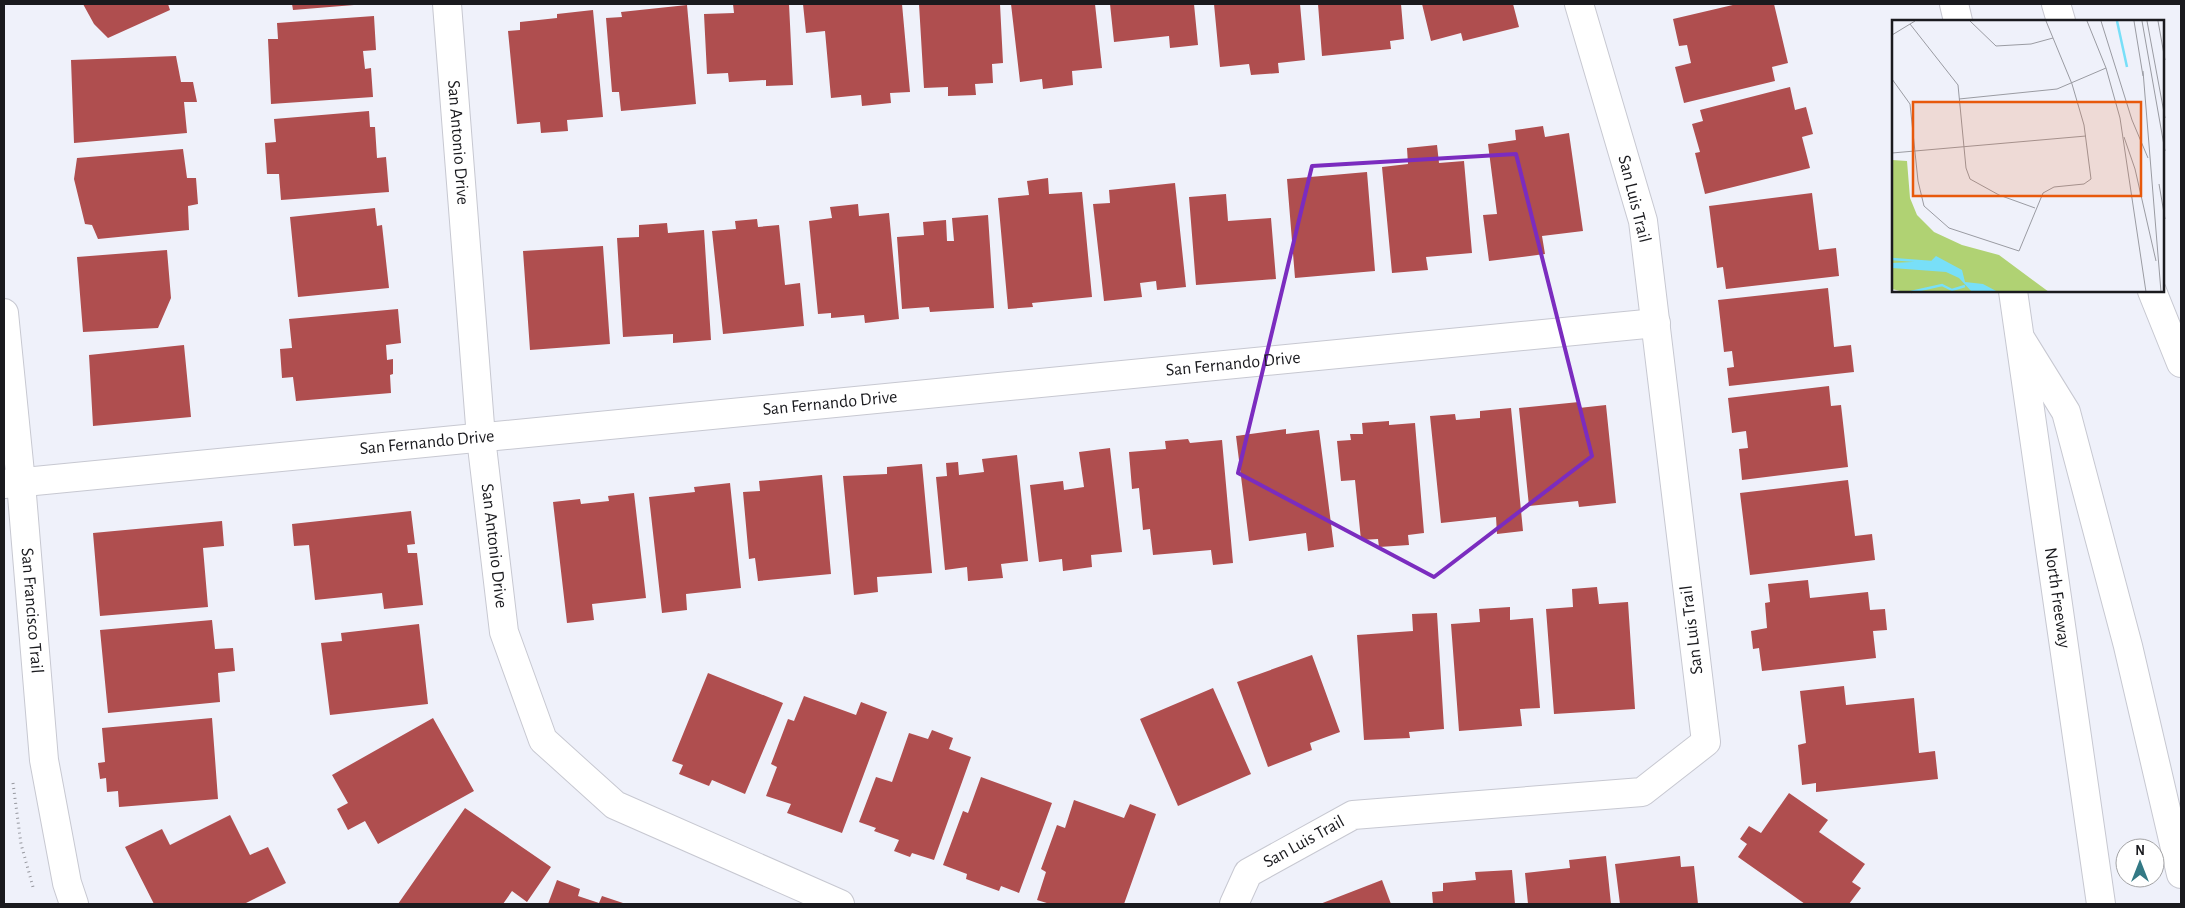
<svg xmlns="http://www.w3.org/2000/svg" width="2185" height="908" viewBox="0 0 2185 908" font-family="'Alegreya Sans',sans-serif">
<rect width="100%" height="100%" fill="#eff1fa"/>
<!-- building -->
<path fill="#af4e4f" d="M83 4H168L170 10 108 38 94 24Z
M292 4H354V5L293 10Z
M733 4H789L793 85 766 86V80L729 82 728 73 707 74 704 14 734 13Z
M803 4H902L910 92 890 93 891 103 862 106 861 95 831 98 825 31 806 33Z
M919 4H1000L1003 63 992 64 993 83 975 84 976 95 948 96V87L924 88Z
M1011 4H1095L1102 68 1072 71 1073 85 1043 89 1042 79 1020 82Z
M1110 4H1194L1198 45 1170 48 1169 36 1114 42Z
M1214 4H1300L1305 60 1278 63 1279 73 1251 75 1249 64 1220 67Z
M1318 4H1401L1404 39 1390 41 1391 49 1322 56Z
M1422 4H1513L1519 27 1463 41 1461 33 1431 41Z
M1737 4H1774L1788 63 1772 67 1775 81 1684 103 1675 67 1691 63 1687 45 1679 46 1673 19Z
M687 5 696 104 621 111 619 92H612L606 18 622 17 621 12Z
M593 10 603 117 567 120 568 131 541 133 540 122 517 124 508 31 520 30V22L557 18V14Z
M374 16 376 50 363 51 365 69 371 68 373 97 271 104 268 39H278L277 23Z
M176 56 181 82H193L197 102H184L187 133 74 143 71 60Z
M1790 87 1795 110 1806 107 1813 134 1802 137 1810 168 1705 194 1695 153 1700 152 1692 124 1703 121 1700 110Z
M369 111 370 127H375L377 158 386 157 389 192 281 200 279 174H267L265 143 276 142 274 119Z
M1543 126 1545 137 1569 133 1583 231 1542 236 1545 254 1489 261 1483 215 1497 214 1488 144 1516 140 1515 130Z
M1437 145 1439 163 1464 161 1472 253 1426 257 1428 270 1392 273 1382 167 1408 164 1407 148Z
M183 149 187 178H196L198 204 188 206 189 230 98 239 92 225 85 224 74 179 77 158Z
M1367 172 1375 271 1295 278 1287 179Z
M1048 178 1049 194 1082 192 1092 297 1032 303 1033 307 1008 309 998 198 1029 195 1027 181Z
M1175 183 1186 287 1157 290 1156 281 1140 283 1142 297 1104 301 1093 204 1110 203 1109 190Z
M1812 193 1819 250 1836 248 1839 276 1726 289 1723 267 1717 268 1709 206Z
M1226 194 1228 221 1271 218 1276 279 1196 285 1189 197Z
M858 204 859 216 889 213 899 319 865 323 864 315 831 318V313L818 314 809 221 832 218 830 207Z
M375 208 377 226 382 225 389 288 298 297 290 217Z
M988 215 994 308 930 312 929 307 902 309 897 237 924 235 923 222 946 220 947 241H954L952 218Z
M757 219 758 227 779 225 785 285 800 283 804 326 723 334 712 231 736 229 735 221Z
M667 223 668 233 704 230 711 340 673 343V334L623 337 617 238 639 237V225Z
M603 246 610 344 530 350 523 251Z
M167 250 171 298 158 328 83 332 77 257Z
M1828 288 1834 347 1851 345 1854 372 1729 386 1727 368 1734 367 1732 351 1724 352 1718 300Z
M398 309 401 343 386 345 387 360 393 359V374L390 375 391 393 296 401 293 377 282 378 280 349 292 348 289 319Z
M184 345 191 417 93 426 89 355Z
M1829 386 1831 406 1841 405 1848 467 1742 480 1739 449 1748 448 1746 431 1732 433 1728 398Z
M1579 402V408L1606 405 1616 503 1579 507 1578 501 1529 506 1519 408Z
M1511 408 1523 531 1497 534 1496 517 1441 523 1430 416 1455 414 1456 420 1480 418V411Z
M1389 421V425L1415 423 1424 533 1408 535 1409 545 1379 547 1378 539 1361 540 1355 480 1341 481 1337 441 1351 440 1350 434H1363L1362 423Z
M1286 429V434L1319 430 1334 547 1308 551 1306 533 1249 541 1236 436Z
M1188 439 1190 443 1222 440 1233 563 1213 565 1211 550 1153 555 1150 529 1143 530 1139 488 1132 489 1129 452 1166 449 1165 441Z
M1110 448 1122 552 1091 555 1092 567 1063 571 1062 559 1039 562 1030 485 1063 481 1064 490 1084 487 1079 452Z
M1017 455 1028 561 1001 564 1003 578 968 581 967 567 945 570 936 477 947 476 946 463 958 462 959 475 984 472 982 459Z
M922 464 932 573 877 577 878 592 854 595 843 476 887 474V467Z
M822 475 831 574 758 581 755 558 749 559 743 492 760 491 759 481Z
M1848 480 1855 536 1872 534 1875 560 1750 575 1740 493Z
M730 483 741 588 686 594 687 610 662 613 649 497 695 492 694 487Z
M634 493 646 598 592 604 594 620 567 623 553 502 580 499 581 504 609 501 608 496Z
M411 511 415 544 407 545 408 553H417L423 605 384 609 382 593 315 600 309 545 294 546 292 524Z
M222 521 224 546 203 548 208 607 100 616 93 533Z
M1808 580 1810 598 1868 592 1870 610 1885 609 1887 630 1873 631 1876 658 1762 671 1759 648 1753 649 1751 631 1767 628 1765 603 1770 602 1768 584Z
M1597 587 1599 604 1628 602 1635 709 1554 714 1546 609 1573 607 1572 589Z
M1510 607V620L1533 618 1540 708 1520 709 1522 726 1459 731 1451 624 1480 622 1479 609Z
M1437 613 1444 729 1409 732 1410 738 1364 740 1357 635 1413 631 1412 614Z
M212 620 215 649 233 648 235 671 218 673 220 702 108 713 100 630Z
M419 624 428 704 330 715 321 643 342 641 341 633Z
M1312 655 1340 732 1310 743 1312 750 1268 767 1237 682Z
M708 673 783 703 745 794 712 780 709 786 679 774 683 765 672 761Z
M1844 686 1846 705 1914 698 1919 753 1935 751 1938 779 1816 792V783L1802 785 1798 745 1806 743 1800 691Z
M1213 688 1251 774 1178 806 1140 719Z
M804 696 856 715 861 702 887 712 842 833 787 813 791 804 766 796 777 767 771 764 788 719 794 721Z
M212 718 218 799 119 807 118 791 107 792 106 778 100 779 98 763 105 762 102 728Z
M433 718 474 791 378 844 365 821 348 830 337 809 348 803 332 775Z
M932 730 953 738 949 749 971 757 934 860 912 853 910 857 894 851 899 840 874 831 876 828 859 822 876 777 892 782 909 733 928 739Z
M981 777 1052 803 1019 893 1001 886 999 891 966 879 967 874 943 865 963 811 968 813Z
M1789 793 1828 820 1819 832 1865 864 1852 882 1861 888 1849 904H1805L1738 857 1747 844 1740 839 1749 826 1761 833Z
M1074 800 1124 818 1130 804 1156 814 1124 904H1050L1037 900 1046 872 1041 869 1057 825 1065 828Z
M465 808 551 867 527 902 512 891 503 904H398Z
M230 815 250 855 268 847 286 883 244 904H154L125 847 162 829 170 845Z
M1606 856 1611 904H1528L1525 873 1570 868 1569 860Z
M1680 856 1681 867 1694 866 1698 904H1620L1615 864Z
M1512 870 1515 904H1433L1432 892 1443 891V883L1476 880 1475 872Z
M557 880 580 889 578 896 599 903 602 896 626 904H548Z
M1382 880 1391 904H1320Z"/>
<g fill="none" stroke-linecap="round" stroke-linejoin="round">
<defs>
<g id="minor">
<path id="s1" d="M447 4 481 438 504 632 543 740 615 805 840 904"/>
<path id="s2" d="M4 313 21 483 44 760 67 883 74 904"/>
<path id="s3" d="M4 484 1656 323"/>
<path id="s4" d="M1234 904 1248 873 1353 815 1642 792 1706 742 1643 221 1579 4"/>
</g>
<g id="secondary">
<path d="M1954 4 1958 21"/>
<path id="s5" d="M2013 291 2101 904"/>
</g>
<path id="motorway" d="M2056 4 2061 21
M2152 291 2181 363
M2022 341 2066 412 2128 646 2181 874"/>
</defs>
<!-- minor casing -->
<use href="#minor" stroke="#c7c8d1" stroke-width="30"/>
<!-- secondary casing -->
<use href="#secondary" stroke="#c7c8d1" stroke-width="30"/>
<!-- motorway casing -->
<use href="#motorway" stroke="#c7c8d1" stroke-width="30"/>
<!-- path -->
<path stroke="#96979e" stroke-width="3" stroke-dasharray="1 4" stroke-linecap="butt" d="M13 783 21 844 33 887"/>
<!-- minor -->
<use href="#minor" stroke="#fff" stroke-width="28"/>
<!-- secondary -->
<use href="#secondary" stroke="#fff" stroke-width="28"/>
<!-- motorway -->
<use href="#motorway" stroke="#fff" stroke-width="28"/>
</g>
<!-- marked area -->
<path fill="none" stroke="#7b2cbf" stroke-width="4" stroke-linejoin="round" d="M1516 154 1592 456 1434 577 1238 473 1312 166Z"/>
<g text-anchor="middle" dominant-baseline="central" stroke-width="4.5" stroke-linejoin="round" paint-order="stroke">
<!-- street labels -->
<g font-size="18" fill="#1a1a1e" stroke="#fff">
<text stroke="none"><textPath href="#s1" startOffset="139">San Antonio Drive</textPath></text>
<text transform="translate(1634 199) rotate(76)">San Luis Trail</text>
<text stroke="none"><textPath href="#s3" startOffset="1235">San Fernando Drive</textPath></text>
<text stroke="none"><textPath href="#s3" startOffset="830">San Fernando Drive</textPath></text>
<text stroke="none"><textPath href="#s3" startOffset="425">San Fernando Drive</textPath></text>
<text stroke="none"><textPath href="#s1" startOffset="544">San Antonio Drive</textPath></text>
<text stroke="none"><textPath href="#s5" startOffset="310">North Freeway</textPath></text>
<text stroke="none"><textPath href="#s2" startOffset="299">San Francisco Trail</textPath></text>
<text transform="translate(1692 630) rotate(-97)">San Luis Trail</text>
<text stroke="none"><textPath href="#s4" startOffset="98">San Luis Trail</textPath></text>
</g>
</g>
<!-- overview -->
<g transform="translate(1892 20)">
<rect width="272" height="272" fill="#eff1fa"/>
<path d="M0 140 15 141 18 178 25 195 42 212 70 225 107 235 157 272H12L0 269Z" fill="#b0d273"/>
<path d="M44 236 70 250 73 262 91 264 106 272H80L67 258 54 252 0 248V243L39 241Z" fill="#78dff8"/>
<path fill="none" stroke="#78dff8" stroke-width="2.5" d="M225 1 235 47M0 239 39 242M19 272 50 265 60 270 73 266"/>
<path fill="none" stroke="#9a9ba2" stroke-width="1" d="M78 1 104 26 139 24 161 18M195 1 214 48 228 98 254 272M209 1 240 100 256 138M242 1 251 56M250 1 273 131M255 1 273 98M266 1 273 40M18 4 66 65 74 148 78 159 107 175 143 188M0 15 23 1M251 51 269 272M0 59 18 84 26 161 32 186 57 208 127 231 151 173 162 167 192 164 199 159 192 105 180 64 154 1M67 79 165 69 214 48M232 117 243 149 264 241M0 133 194 116M267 164 273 199"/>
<path fill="#e8590c" fill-opacity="0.15" stroke="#e8590c" stroke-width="2.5" d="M21 82H249V176H21Z"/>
<rect width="272" height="272" fill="none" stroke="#1a1a1e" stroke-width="2.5"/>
</g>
<!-- border -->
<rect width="2185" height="908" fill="none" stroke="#1a1a1e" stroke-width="10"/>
<!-- north arrow -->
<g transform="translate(2140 863)"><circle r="24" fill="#ffffff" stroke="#a3a3a5"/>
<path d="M0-4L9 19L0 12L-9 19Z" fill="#337985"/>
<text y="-8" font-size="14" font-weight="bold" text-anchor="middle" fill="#1a1a1e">N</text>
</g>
</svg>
